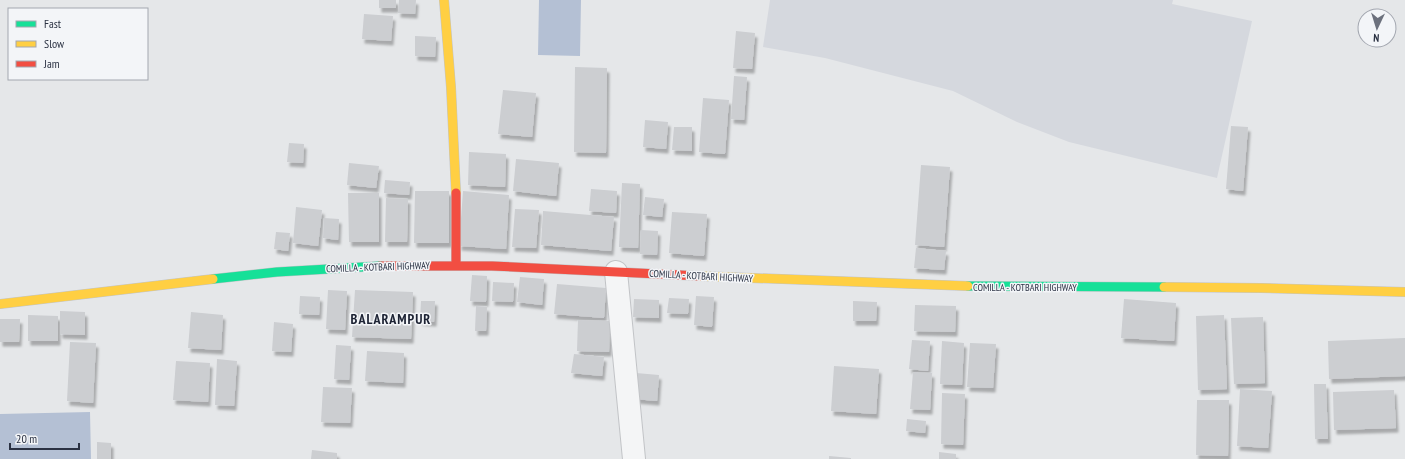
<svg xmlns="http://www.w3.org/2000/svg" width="1405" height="459" viewBox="0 0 1405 459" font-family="'PT Sans Narrow',sans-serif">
<defs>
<filter id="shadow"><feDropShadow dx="2.5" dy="4.5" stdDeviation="1" flood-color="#0004"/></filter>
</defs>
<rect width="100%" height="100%" fill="#e5e7e9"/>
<!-- built -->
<path fill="#d5d8de" d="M770 0H1173L1172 4 1252 21 1217 178 1069 142 1017 122 953 91 825 58 763 47Z"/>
<!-- water -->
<path fill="#b4c0d4" d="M539 0H581L580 56 538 55Z
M90 412 91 459H0V414Z"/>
<!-- building -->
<path fill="#ccced1" filter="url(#shadow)" d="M379 0H396V8H379Z
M399 0H416L415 14 398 13Z
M364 14 393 16 391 41 362 39Z
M736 31 755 33 752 69 733 68Z
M415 36 436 37 435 57 415 56Z
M575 67 607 68 606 153 574 152Z
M734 76 747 77 744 120 731 119Z
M503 90 536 93 532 137 498 134Z
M703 98 729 100 725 154 699 152Z
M645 120 668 122 666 149 643 147Z
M1231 126 1248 127 1243 191 1226 189Z
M674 127H692V151L672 150Z
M289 143 304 144 303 163 287 162Z
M469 152 506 154 505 187 468 185Z
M516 159 559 163 556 196 513 191Z
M349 163 379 166 376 188 347 185Z
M921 165 950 167 944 247 915 245Z
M385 180 410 182 409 195 384 193Z
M622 183 640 184 638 248 619 247Z
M591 189 617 191 616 213 589 211Z
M415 191H449V243H414Z
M463 191 509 195 506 249 459 246Z
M348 193H379V242H349Z
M645 197 664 199 662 217 643 215Z
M386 198 408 199 407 242H385Z
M296 207 322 210 318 246 293 243Z
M515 209 539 210 536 248 512 247Z
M543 211 614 217 611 251 541 245Z
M672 212 707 214 704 256 669 253Z
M324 218 339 219 338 240 323 238Z
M641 230 658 231 657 255 640 254Z
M276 232 290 233 288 251 274 249Z
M916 248 946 251 944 270 914 268Z
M472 275 487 276 486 302 470 301Z
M520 277 544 279 542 305 517 302Z
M493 282 514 283 513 302 492 301Z
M557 284 606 288 604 318 554 314Z
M328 290 347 291 345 330 326 329Z
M355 290 413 292 411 339 352 337Z
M300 296 320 297 319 315 299 314Z
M696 296 714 297 712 327 694 325Z
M669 298 689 299 688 314 667 313Z
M634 299 659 300V318L633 317Z
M1124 299 1176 303 1174 341 1121 338Z
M421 301H435L434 322 420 321Z
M853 301 877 302 876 321H853Z
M915 305 956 306 955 332 914 331Z
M476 306 487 307 486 331H475Z
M60 311 85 312V335L60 334Z
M191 312 223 315 221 350 188 348Z
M28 315 58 316V341H28Z
M1224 315 1227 389 1198 390 1196 316Z
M1263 317 1265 383 1234 384 1231 318Z
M0 319H20L19 342H0Z
M578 320 610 321 609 352 577 351Z
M274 322 293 324 291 352 272 351Z
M1405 338V376L1329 379 1328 341Z
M912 340 930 341 928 371 909 369Z
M942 341 964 343 962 385 940 384Z
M70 342 96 343 93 403 67 401Z
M970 343 996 344 993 388 967 387Z
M336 345 351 346 349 380 334 379Z
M367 351 404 353 403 383 365 381Z
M574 354 604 357 602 376 571 373Z
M217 359 237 361 234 406 215 405Z
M176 361 210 363 208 402 173 400Z
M834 366 879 369 876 414 831 411Z
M913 372 932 373 930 410 910 409Z
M636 373 659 375 657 401 634 399Z
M1314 384H1326L1328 439H1315Z
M323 387 352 388 350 423 321 422Z
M1240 389 1272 391 1268 448 1237 446Z
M1394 390 1396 428 1334 430 1333 392Z
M942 393 965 394 963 445 941 444Z
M1197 400H1229L1228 456 1196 455Z
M907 419 926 421 925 433 906 431Z
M97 442 111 443V459H97Z
M312 450 337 453V459H311Z
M939 452 956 454V459H939Z
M829 456 851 458V459H829Z"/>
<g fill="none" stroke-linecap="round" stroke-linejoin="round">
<defs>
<path id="street" d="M616 272 634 459"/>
<path id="fast" d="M213 279 277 272 380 266
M968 286 1164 287"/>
<path id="slow" d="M444 0 451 87 456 193
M700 276 968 286
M1164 287 1261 288 1405 292
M0 304 213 279"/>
<path id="jam" d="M456 193V265
M380 266H492L700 276"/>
</defs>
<!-- street casing -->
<use href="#street" stroke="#c2c4c7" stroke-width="24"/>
<!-- fast casing -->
<use href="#fast" stroke="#c2c4c7" stroke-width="10"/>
<!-- slow casing -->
<use href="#slow" stroke="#c2c4c7" stroke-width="10"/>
<!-- jam casing -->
<use href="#jam" stroke="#c2c4c7" stroke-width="10"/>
<!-- street -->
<use href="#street" stroke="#f4f5f6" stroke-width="22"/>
<!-- fast -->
<use href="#fast" stroke="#16e098" stroke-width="9"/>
<!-- slow -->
<use href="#slow" stroke="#ffcf43" stroke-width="9"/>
<!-- jam -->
<use href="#jam" stroke="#f24e42" stroke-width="9"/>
</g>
<g text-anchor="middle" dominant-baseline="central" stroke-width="3" stroke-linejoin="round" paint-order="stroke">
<!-- street labels -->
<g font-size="10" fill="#2b3243" stroke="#f3f5f8">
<text transform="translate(378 267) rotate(-2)">COMILLA - KOTBARI HIGHWAY</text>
<text transform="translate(701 276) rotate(3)">COMILLA - KOTBARI HIGHWAY</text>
<text x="1025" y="287">COMILLA - KOTBARI HIGHWAY</text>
</g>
<!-- district labels -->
<g font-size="14" font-weight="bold" letter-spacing="1" fill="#1d2334" stroke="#f3f5f8">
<text x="391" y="319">BALARAMPUR</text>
</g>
</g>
<!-- legend -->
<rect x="8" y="8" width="140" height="72" fill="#f3f5f8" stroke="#a3a7b0"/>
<rect x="16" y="21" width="20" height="6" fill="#16e098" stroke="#a3a7b0"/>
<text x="44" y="28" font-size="12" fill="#2b3243">Fast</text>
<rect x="16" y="41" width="20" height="6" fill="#ffcf43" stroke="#a3a7b0"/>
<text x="44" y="48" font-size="12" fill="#2b3243">Slow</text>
<rect x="16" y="61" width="20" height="6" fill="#f24e42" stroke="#a3a7b0"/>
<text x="44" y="68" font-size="12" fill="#2b3243">Jam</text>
<!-- north arrow -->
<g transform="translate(1377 28) rotate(184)"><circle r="19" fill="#f3f5f8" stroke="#a3a7b0"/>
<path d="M0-3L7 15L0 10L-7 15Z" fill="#6c717d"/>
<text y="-6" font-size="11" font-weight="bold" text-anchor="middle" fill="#2b3243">N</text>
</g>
<!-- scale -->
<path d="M10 443v6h69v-6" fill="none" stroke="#2b3243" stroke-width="2"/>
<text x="16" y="443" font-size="12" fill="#2b3243" stroke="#f3f5f8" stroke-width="3" paint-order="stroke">20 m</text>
</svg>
